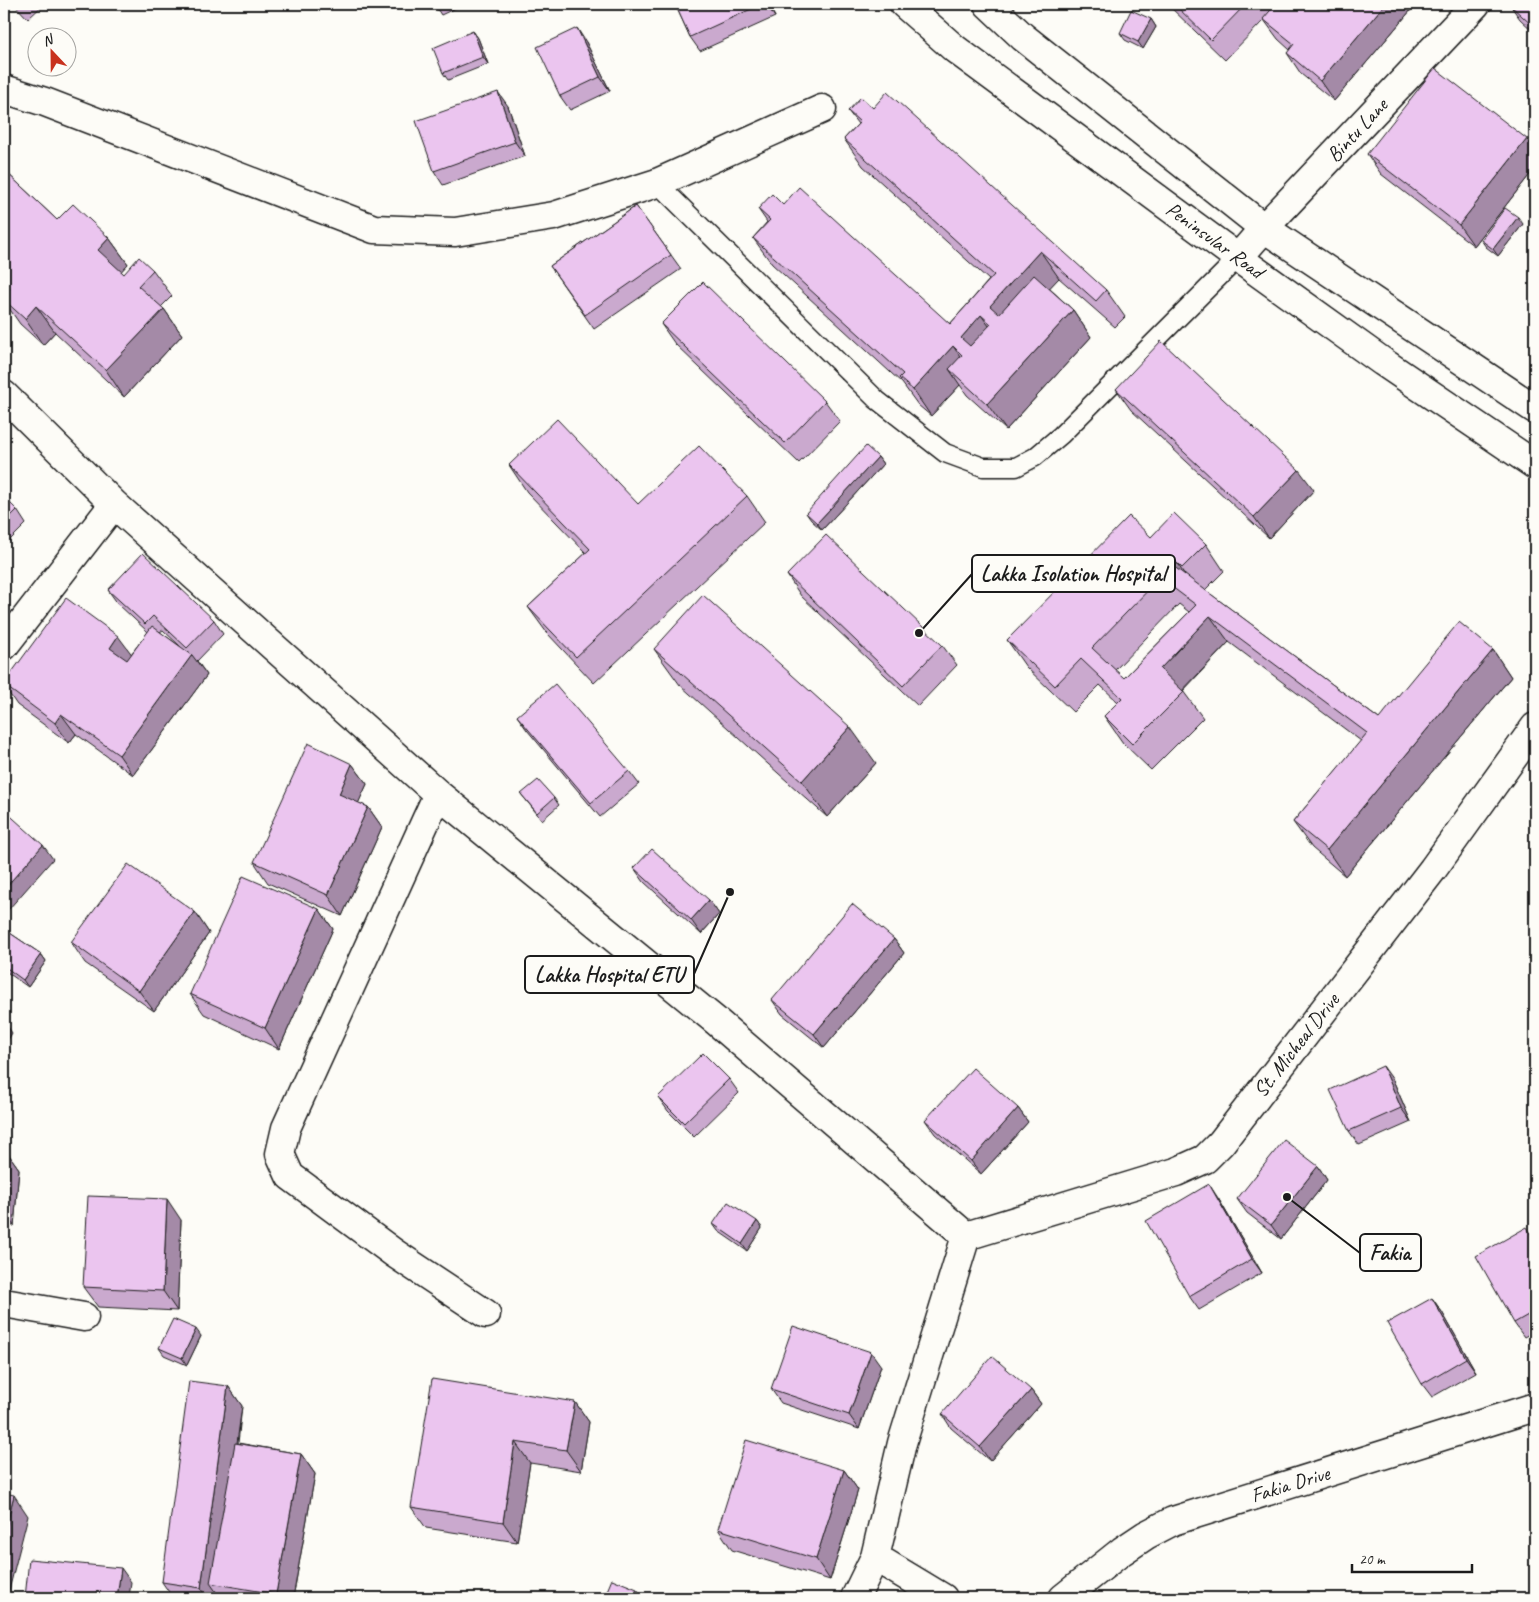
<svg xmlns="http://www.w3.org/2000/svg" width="1539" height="1602" viewBox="0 0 1539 1602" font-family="Caveat,sans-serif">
<rect width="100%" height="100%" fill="#fdfcf7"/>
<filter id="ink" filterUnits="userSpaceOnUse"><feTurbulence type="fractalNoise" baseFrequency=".02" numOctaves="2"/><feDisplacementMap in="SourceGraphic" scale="10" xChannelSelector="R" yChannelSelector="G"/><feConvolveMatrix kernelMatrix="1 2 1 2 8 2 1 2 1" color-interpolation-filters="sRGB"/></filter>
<g filter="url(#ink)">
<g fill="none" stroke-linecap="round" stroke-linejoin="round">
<defs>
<path id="lane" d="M657 183 877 400 945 453 983 467H1016L1035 457 1061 435 1238 258"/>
<path id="street" d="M4 89 45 102 374 229 455 232 554 216 657 183 822 109
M1238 258 1264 228 1476 4
M4 395 114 504 438 794 716 1021 966 1236
M4 646 114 504
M438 794 286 1128 280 1154 290 1176 394 1253 486 1314
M966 1236 1176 1172 1205 1159 1221 1143 1433 869 1535 727
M4 1303 84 1317
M875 1557 943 1598
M855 1598 875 1557 902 1443 966 1236
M1063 1598 1122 1551 1146 1535 1173 1521 1535 1407"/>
<path id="primary" d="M904 4 955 49 1238 258 1383 362 1535 465
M988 4 1023 37 1264 228 1535 409"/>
</defs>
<!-- lane casing -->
<use href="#lane" stroke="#1c1c1c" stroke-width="21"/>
<!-- street casing -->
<use href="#street" stroke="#1c1c1c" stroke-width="31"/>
<!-- primary casing -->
<use href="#primary" stroke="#1c1c1c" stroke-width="31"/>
<!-- lane -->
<use href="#lane" stroke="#fdfcf7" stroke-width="18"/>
<!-- street -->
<use href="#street" stroke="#fdfcf7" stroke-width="28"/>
<!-- primary -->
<use href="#primary" stroke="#fdfcf7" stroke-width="28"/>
</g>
<!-- wall -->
<path fill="#caa9ce" stroke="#1c1c1c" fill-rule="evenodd" d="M14 4H44L28 19Z
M434 4H459L460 6 441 15Z
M675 4H768L775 17 700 51 690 37Z
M1167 4H1416L1334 101 1301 74 1287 53 1290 50 1278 39 1264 20 1225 60Z
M1535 4V33L1520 19 1510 5Z
M1151 19 1156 27 1143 49 1125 40 1120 33Z
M473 31 478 38 488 64 448 80 443 73Z
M586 42 610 91 570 110 560 96Z
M508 106 525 156 443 185 434 171Z
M873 108 1106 290 1125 317 1115 327 1059 278 1049 288 1073 310 1091 337 1006 430 967 395 960 385 931 416 918 405 902 383 772 264 753 238 767 222 758 209 783 205 950 324 989 280 863 166 844 139 858 124 848 111Z
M1527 139 1535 151V168L1474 246 1381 174 1367 154Z
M4 170 57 220 109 238 128 264 121 271 124 274 153 270 172 296 161 307 164 309 182 335 124 397 55 332 43 345 20 324 4 301V295L5 293 4 292Z
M636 206 681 269 594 329 550 266Z
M1523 224 1498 256 1486 247 1481 240Z
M661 324 825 401 840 421 799 463 675 344Z
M1116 389 1314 490 1269 538 1131 410Z
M878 457 883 464 822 530 811 520 806 513Z
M509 465 638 504 747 496 765 522 594 683 547 633 528 607 586 553 527 492Z
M4 497 17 510 26 524 4 546Z
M1151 537 1206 544 1224 571 1205 590 1379 719 1493 650 1511 677 1345 876 1312 848 1293 822 1361 741 1229 642 1183 691 1203 718 1151 770 1123 743 1104 716 1118 702 1100 685 1073 712 1026 667 1007 640ZM1179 604 1189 612 1124 678 1115 670Z
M787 575 942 645 957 665 918 706 801 596Z
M108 590 214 620 223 634 197 661 207 675 133 775 76 734 69 743 17 705 4 686V683L131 654 148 632 118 604ZM163 630 181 647 160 632Z
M654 649 876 763 827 817 680 685Z
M517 716 629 771 639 784 600 817 527 730Z
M352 764 367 784 358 803 368 807 382 827 342 916 268 883 254 862Z
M521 794 554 798 559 805 542 820Z
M634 868 709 900 719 914 701 934 644 882Z
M319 909 333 929 279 1049 204 1014 190 994Z
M195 912 209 933 154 1011 85 963 71 942Z
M4 929 41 954 46 961 28 987 4 970Z
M894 939 904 953 824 1048 782 1014 772 1000Z
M729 1079 739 1093 694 1137 668 1111 658 1097Z
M1393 1080 1411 1122 1359 1145 1349 1131Z
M1018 1108 1028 1122 981 1174 935 1134 925 1120Z
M4 1155H9L19 1169 14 1226 4 1225Z
M1318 1166 1327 1180 1281 1239 1247 1213 1237 1199Z
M1218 1198 1262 1273 1199 1310 1189 1296Z
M181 1220 177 1311 98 1307 83 1287Z
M757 1221 762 1228 747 1251 718 1231 713 1224Z
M1535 1238V1331L1524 1337 1514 1323Z
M1432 1298 1442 1312 1476 1372 1432 1397 1422 1384Z
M201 1336 187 1365 164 1355 159 1348Z
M881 1366 859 1429 781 1403 771 1389Z
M228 1386 242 1406 238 1443 301 1454 315 1474 293 1598H221L217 1593 216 1598H173L162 1582Z
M1031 1390 1041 1404 990 1461 951 1428 942 1414Z
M575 1402 589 1422 581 1471 530 1463 517 1542 426 1528 411 1507Z
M844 1470 858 1490 830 1580 732 1550 718 1529Z"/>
<!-- shaded-wall -->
<path fill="#a48aa7" stroke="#1c1c1c" d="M766 4H768L775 17Z
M1385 4H1416L1334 101 1320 81Z
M1151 19 1156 27 1143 49 1138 42Z
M577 28 586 42 610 91 600 77Z
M473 31 478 38 488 64 483 57Z
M498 92 508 106 525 156 515 142Z
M1527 139 1535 151V168L1474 246 1459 225Z
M1518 217 1523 224 1498 256 1493 249Z
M109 238 128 264 117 276 98 250Z
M1040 251 1059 278 1008 332 990 306Z
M36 306 55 332 43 345 25 319Z
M164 309 182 335 124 397 106 370Z
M1073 310 1091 337 1006 430 987 404Z
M981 315 1000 341 979 364 961 338Z
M953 346 971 372 949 369 960 385 931 416 913 390Z
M878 457 883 464 822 530 817 523Z
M1299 470 1314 490 1269 538 1254 517Z
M1176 562 1194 588 1173 566Z
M1210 616 1229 642 1178 695 1160 669Z
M118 636 133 656 124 668 110 648Z
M1493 650 1511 677 1345 876 1327 850Z
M192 655 207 675 133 775 119 755Z
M61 714 76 734 69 743 55 723Z
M850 727 876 763 827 817 802 781Z
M352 764 367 784 353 815 339 794Z
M368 807 382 827 342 916 328 895Z
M43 845 53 859 8 910 4 904V889Z
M709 900 719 914 701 934 691 920Z
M319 909 333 929 279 1049 265 1028Z
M195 912 209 933 154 1011 139 991Z
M4 919 6 922 4 926Z
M894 939 904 953 824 1048 814 1034Z
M41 954 46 961 28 987 23 980Z
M4 1021 12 1033 4 1047Z
M1383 1066 1393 1080 1411 1122 1401 1108Z
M1018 1108 1028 1122 981 1174 971 1161Z
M9 1155 19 1169 14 1226 4 1212Z
M1318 1166 1327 1180 1281 1239 1271 1225Z
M1209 1184 1218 1198 1262 1273 1252 1259Z
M167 1199 181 1220 177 1311 163 1291Z
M757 1221 762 1228 747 1251 742 1244Z
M1432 1298 1442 1312 1476 1372 1466 1358Z
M196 1329 201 1336 187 1365 182 1358Z
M871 1352 881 1366 859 1429 849 1415Z
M228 1386 242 1406 218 1584 210 1583 217 1593 216 1598H208L201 1588Z
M1031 1390 1041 1404 990 1461 980 1447Z
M575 1402 589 1422 581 1471 566 1450Z
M515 1442 530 1463 517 1542 503 1522Z
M301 1454 315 1474 293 1598H279L276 1594Z
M844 1470 858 1490 830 1580 816 1559Z
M14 1495 28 1516 7 1598H4V1535Z
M121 1568 131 1582 129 1598H117Z
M637 1589 642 1596 641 1598H633Z"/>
<!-- building -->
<path fill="#ebc5ef" stroke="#1c1c1c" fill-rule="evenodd" d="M434 4H444L436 8Z
M675 4H762L690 37Z
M1174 4H1246L1211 40Z
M1276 4H1385L1320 81 1287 53 1294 44 1263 19Z
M1511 4H1535V28L1510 5Z
M1131 10 1151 19 1138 42 1120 33Z
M577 28 600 77 560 96 537 47Z
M473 31 483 57 443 73 433 48Z
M1435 68 1527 139 1459 225 1367 154Z
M498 92 515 142 434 171 416 121Z
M887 92 1106 290 1096 301 1040 251 990 306 999 314 1034 275 1073 310 987 404 949 369 962 355 953 346 913 390 899 378 903 374 753 238 770 220 758 209 772 194 783 205 799 187 950 324 994 275 844 139 860 122 848 111 861 97 873 108ZM981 315 991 324 970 346 961 338Z
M4 170 57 220 73 204 109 238 98 250 124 274 139 257 153 270 138 286 164 309 106 370 36 306 25 319 4 300V295L10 288 4 283Z
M636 206 671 255 585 315 550 266Z
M1505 208 1518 217 1493 249 1481 240Z
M703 282 825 401 785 443 661 324Z
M1161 341 1299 470 1254 517 1116 389Z
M557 419 638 504 699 446 747 496 576 657 528 607 590 549 509 465Z
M866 446 878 457 817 523 806 513Z
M4 497 17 510 4 523Z
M1174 513 1206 544 1182 568 1176 562 1173 566 1379 719 1459 622 1493 650 1327 850 1293 822 1367 733 1210 616 1160 669 1184 692 1132 744 1104 716 1122 698 1081 659 1055 686 1007 640 1129 516 1151 537ZM1160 578 1196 605 1124 678 1092 648Z
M826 535 942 645 903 686 787 575Z
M143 553 214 620 187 648 153 616 145 624 108 590Z
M703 595 850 727 802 781 654 649Z
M66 598 118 636 110 648 127 660 152 626 192 655 119 755 61 714 55 723 4 685V683Z
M555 684 629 771 591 803 517 716Z
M308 743 352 764 339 794 368 807 328 895 254 862Z
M538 780 554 798 537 813 521 794Z
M4 810 43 845 4 889Z
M652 849 709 900 691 920 634 868Z
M128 864 195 912 139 991 71 942Z
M243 876 319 909 265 1028 190 994Z
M852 904 894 939 814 1034 772 1000Z
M4 929 41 954 23 980 4 966Z
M703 1053 729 1079 684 1123 658 1097Z
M1383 1066 1401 1108 1349 1131 1330 1090Z
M973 1068 1018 1108 971 1161 925 1120Z
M1284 1140 1318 1166 1271 1225 1237 1199Z
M4 1155H9L4 1212Z
M1209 1184 1252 1259 1189 1296 1146 1221Z
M88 1196 167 1199 163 1291 83 1287Z
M728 1202 757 1221 742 1244 713 1224Z
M1527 1227 1535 1240V1311L1514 1323 1476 1256Z
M1432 1298 1466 1358 1422 1384 1387 1323Z
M173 1319 196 1329 182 1358 159 1348Z
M793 1326 871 1352 849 1415 771 1389Z
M992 1356 1031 1390 980 1447 942 1414Z
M432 1379 575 1402 566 1450 515 1442 503 1522 411 1507Z
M189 1381 228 1386 201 1588 162 1582Z
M746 1440 844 1470 816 1559 718 1529Z
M235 1443 301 1454 276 1594 210 1583Z
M4 1493 14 1495 4 1535Z
M29 1559 121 1568 117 1598H25Z
M612 1579 637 1589 633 1598H604Z"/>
</g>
<g text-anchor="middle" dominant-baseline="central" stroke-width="5" stroke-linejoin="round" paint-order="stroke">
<!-- street labels -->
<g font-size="21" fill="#1c1c1c" stroke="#fdfcf7">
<text transform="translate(1357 130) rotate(-47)">Bintu Lane</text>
<text transform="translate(1215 240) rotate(36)">Peninsular Road</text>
<text transform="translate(1296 1045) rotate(-52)">St. Micheal Drive</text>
<text transform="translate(1290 1484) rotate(-17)">Fakia Drive</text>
</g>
</g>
<!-- callouts -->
<path fill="none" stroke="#1c1c1c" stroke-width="2" d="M919 633L972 574M730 892L694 974M1287 1197L1360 1253"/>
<g fill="#1c1c1c" stroke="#fdfcf7" stroke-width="2">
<circle cx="919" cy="633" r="5"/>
<circle cx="730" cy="892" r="5"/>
<circle cx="1287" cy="1197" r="5"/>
</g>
<g fill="#fdfcf7" stroke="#1c1c1c" stroke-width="2">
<rect x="972" y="555" width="203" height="37" rx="5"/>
<rect x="525" y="956" width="169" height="37" rx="5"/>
<rect x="1360" y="1234" width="61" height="37" rx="5"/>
</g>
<g font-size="22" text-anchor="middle" font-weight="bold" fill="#1c1c1c">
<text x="1073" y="581">Lakka Isolation Hospital</text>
<text x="609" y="982">Lakka Hospital ETU</text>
<text x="1390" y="1260">Fakia</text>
</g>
<!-- margin -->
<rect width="1539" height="1602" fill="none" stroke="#fdfcf7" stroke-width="20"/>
<rect x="10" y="10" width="1519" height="1582" fill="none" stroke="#1c1c1c" stroke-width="2" filter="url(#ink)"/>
<!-- north arrow -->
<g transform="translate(52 52) rotate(338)"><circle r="24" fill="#fdfcf7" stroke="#a3a29f"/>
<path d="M0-4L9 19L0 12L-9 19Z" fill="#c8321e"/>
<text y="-8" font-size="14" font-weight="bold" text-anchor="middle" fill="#1c1c1c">N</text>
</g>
<!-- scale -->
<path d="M1352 1564v8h120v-8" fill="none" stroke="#1c1c1c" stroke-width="2.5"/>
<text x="1359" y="1564" font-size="15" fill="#1c1c1c" stroke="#fdfcf7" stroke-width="4" paint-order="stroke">20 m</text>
</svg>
